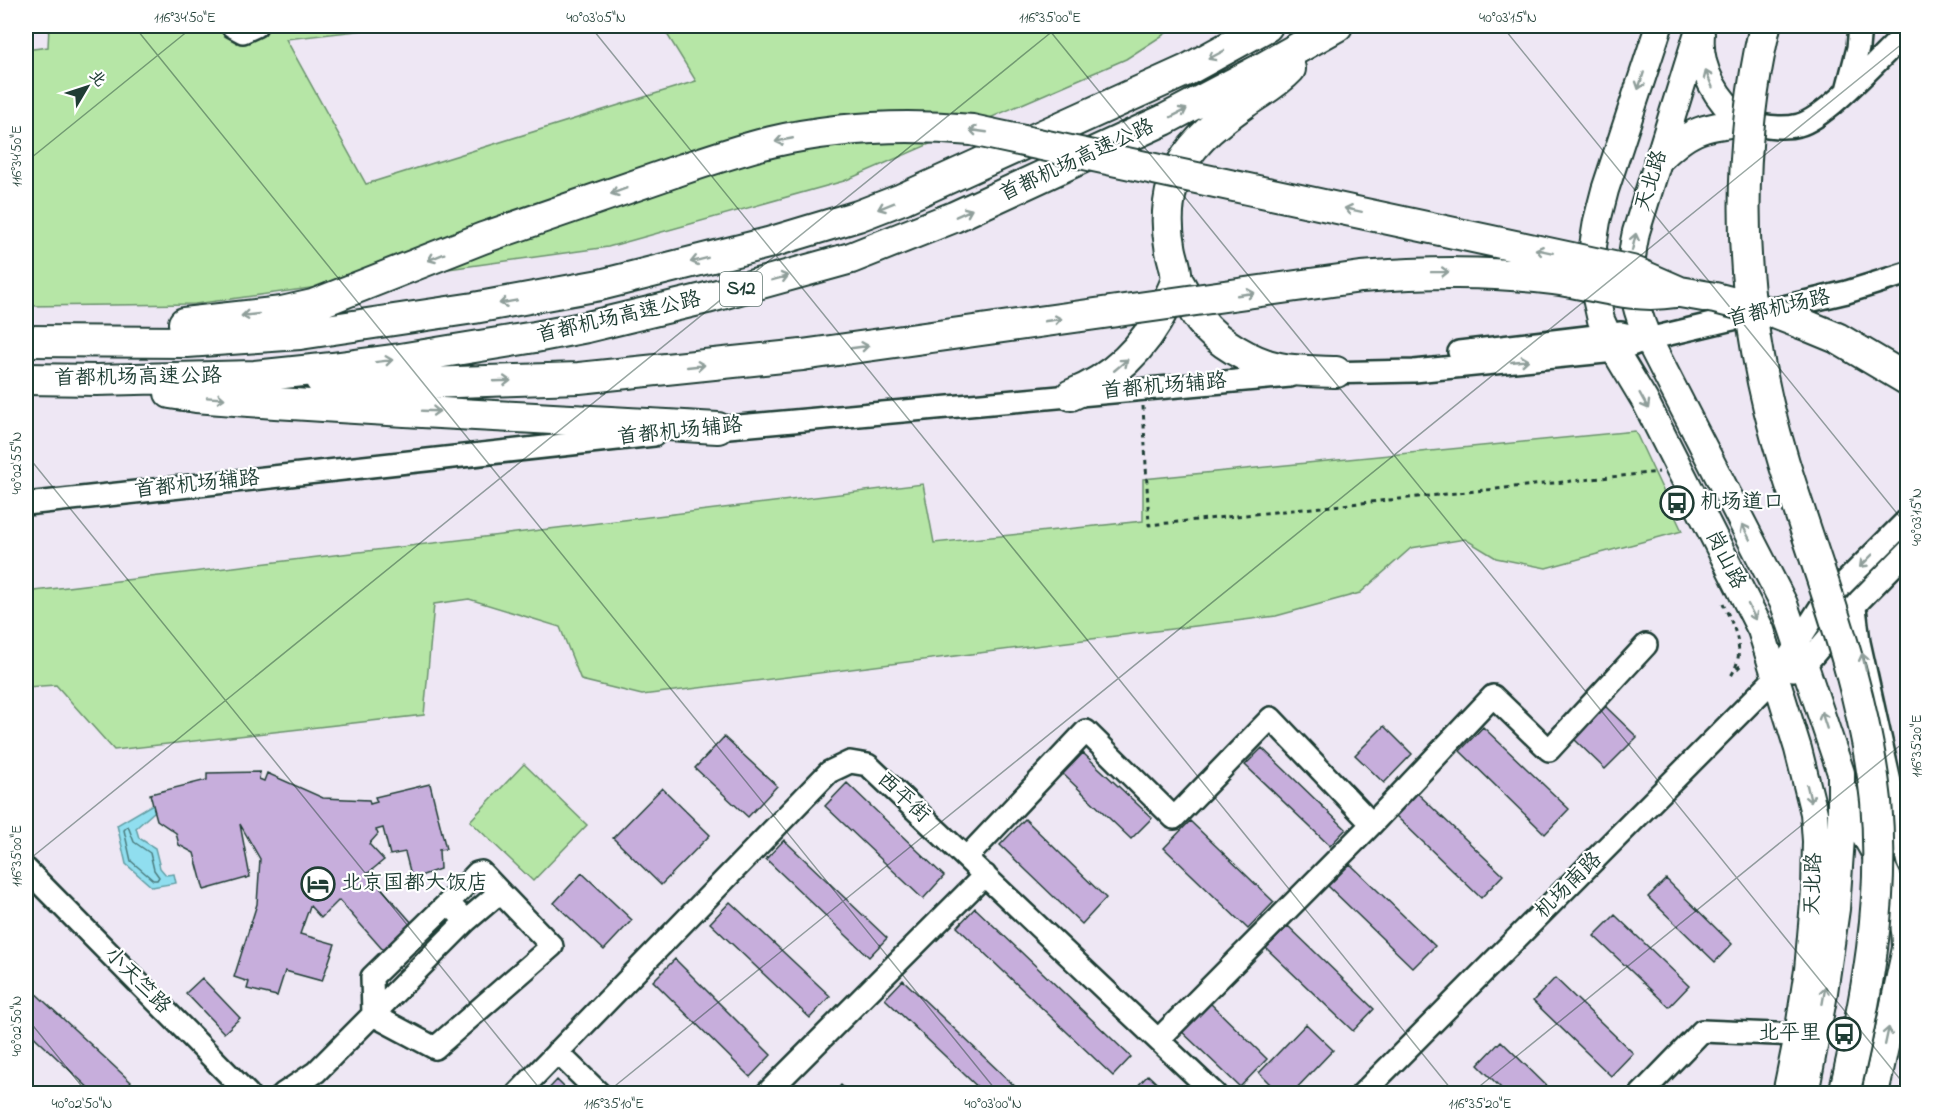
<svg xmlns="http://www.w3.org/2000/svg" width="1933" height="1119" viewBox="0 0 1933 1119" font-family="'Indie Flower','LXGW WenKai TC',sans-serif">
<rect width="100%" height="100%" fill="#eee7f4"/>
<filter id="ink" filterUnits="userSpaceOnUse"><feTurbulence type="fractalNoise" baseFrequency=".0167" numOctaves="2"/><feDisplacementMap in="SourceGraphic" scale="12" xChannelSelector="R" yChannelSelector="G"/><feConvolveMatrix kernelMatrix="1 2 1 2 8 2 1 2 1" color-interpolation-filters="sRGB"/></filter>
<g filter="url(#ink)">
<!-- green -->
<path fill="#b6e6a6" stroke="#6a926d" stroke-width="1.5" d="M49 26H401L286 39 366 184 696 81 662 26H1177L1126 59 844 181 608 247 195 304 26 306V50L48 47Z
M1635 431 1682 531 1546 568 1496 558 1465 539 1411 548 1360 593 1276 616 642 695 581 680 560 627 469 599 434 604 424 715 114 750 56 685 26 687V592L923 484 934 543 1143 521V479Z
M524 764 587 825 533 881 470 821Z"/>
<!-- water -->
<path fill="#90deef" stroke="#639ea4" stroke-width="1.5" d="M153 804 155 811 136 828 139 838 155 848 160 868 166 875 174 874 176 883 152 887 126 864 117 825Z"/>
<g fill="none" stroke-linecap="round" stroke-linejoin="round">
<!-- shore -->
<path stroke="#4c7d7f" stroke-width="1.5" d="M128 826 134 842 150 853 154 870 159 877 157 880H153L131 861 124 830Z"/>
</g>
<!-- building -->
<path fill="#c7aedc" stroke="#1f3d34" stroke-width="1.5" d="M1605 706 1637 737 1605 769 1574 739Z
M1384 726 1412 754 1384 783 1355 755Z
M1483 727 1569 809 1545 834 1460 751Z
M724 737 777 786 748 817 695 768Z
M1262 748 1346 829 1330 846 1245 765Z
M1083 753 1152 818 1131 839 1063 774Z
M260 772 259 779 264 781 267 773 323 798 369 800 370 804 377 802 375 797 430 784 446 849 439 850 440 869 412 879 405 852 390 855 383 828 376 830 378 834 369 844 384 860 368 873 413 924 383 950 339 900 321 918 310 906 300 934 335 944 322 981 285 971 277 996 247 989 249 982 234 977 257 904 260 859 240 824 250 877 204 890 194 853 179 845 176 833 157 820 150 794 207 780V773Z
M847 783 944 876 923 899 825 806Z
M662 788 710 835 661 885 613 838Z
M1416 792 1503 875 1481 898 1395 815Z
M1025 819 1106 898 1082 924 1000 845Z
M1190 821 1274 902 1248 929 1164 848Z
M784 840 887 938 869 957 766 859Z
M1350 864 1435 946 1413 968 1328 886Z
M582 873 632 920 604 950 554 903Z
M1666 879 1732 944 1715 962 1648 897Z
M730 902 830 996 810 1018 710 923Z
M975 908 1131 1057 1113 1076 957 927Z
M1615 915 1689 986 1669 1007 1594 936Z
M1288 926 1374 1009 1353 1031 1266 948Z
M675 959 771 1055 750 1077 653 981Z
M202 978 240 1018 224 1033 186 993Z
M1555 978 1633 1053 1611 1076 1533 1001Z
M903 980 1023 1094H985L885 999Z
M32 990 131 1082 120 1094H95L26 1029V997Z
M1207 1000 1267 1059 1240 1087 1179 1029Z
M1306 1024 1333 1050 1291 1094H1280L1259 1073Z
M1501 1041 1555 1094H1507L1478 1065Z
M1148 1075 1168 1094H1136L1133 1091Z
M557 1080 571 1094H544Z
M841 1085 850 1094H833Z"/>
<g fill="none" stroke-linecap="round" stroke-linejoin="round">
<defs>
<path id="minor" d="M232 26 243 32 256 26
M1847 90 1858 48 1860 26
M1744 122C1761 125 1781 130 1799 125 1827 118 1884 53 1908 31
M1459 352 1621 333 1648 339
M1324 373 1414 371 1615 351 1648 339 1847 292 1908 273
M706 429 1290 376
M26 504 654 435
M1855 608 1859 642 1908 863
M1793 670 1805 665 1860 600 1908 551
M967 857 1086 731 1174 818 1271 718 1372 824
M26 869 248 1094
M448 903 477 873 481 872 500 892
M373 1015 435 1048 552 946 500 892 466 921
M1159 1039 1372 824 1493 696 1549 750 1646 645
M557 1052 600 1094
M283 1094 316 1072 466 921 448 903 372 977 373 1015
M517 1094 829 772 850 762 868 765 1215 1094
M766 1094 985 875
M1362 1094 1775 678 1821 606 1908 519
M1641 1094 1702 1031 1798 1035"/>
<path id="major" d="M1659 26 1605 190 1597 221 1593 246 1596 298 1601 320 1615 351 1645 401 1761 630 1798 749 1814 813 1816 841 1815 891 1808 970 1798 1035 1786 1094
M1700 26 1636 232C1627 273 1632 301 1648 339L1784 604 1841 773V838L1836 909 1823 999 1805 1094
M1701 34C1698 69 1717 101 1744 122
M1657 162C1689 130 1699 128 1744 122
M1845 793C1848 808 1857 822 1865 835 1884 870 1907 907 1906 948L1875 1094"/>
<path id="highway" d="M1177 280C1185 292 1192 310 1200 320 1216 342 1253 363 1279 368 1298 372 1317 371 1336 372
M184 323 282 312 313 305 483 238 674 172
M26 341 187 342 300 334 474 308 600 285 768 243 858 216 902 199 1187 70 1267 26
M26 379 96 380 255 376 332 368 400 359 535 337 587 327 707 298 851 258 954 217 1164 120 1259 70 1337 26
M321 380 365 385 579 378 802 355
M170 393 196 397C370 411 544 418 718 428
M1071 395C1114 378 1145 347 1165 306 1168 299 1174 289 1176 281 1178 271 1171 256 1170 245 1165 219 1168 188 1181 165 1197 137 1221 120 1246 102 1262 91 1277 83 1290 69"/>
</defs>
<!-- minor casing -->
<use href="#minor" stroke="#1f3d34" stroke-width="26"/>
<!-- major casing -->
<use href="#major" stroke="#1f3d34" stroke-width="30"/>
<!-- highway casing -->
<use href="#highway" stroke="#1f3d34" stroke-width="34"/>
<!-- path -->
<path stroke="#1f3d34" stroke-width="3" stroke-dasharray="4.5 4.5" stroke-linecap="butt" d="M1908 297 1903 299 1908 302
M1143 406 1149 525 1659 472
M1723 603C1735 630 1748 652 1729 679
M1737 669 1743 663"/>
<!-- minor -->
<use href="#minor" stroke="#fff" stroke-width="21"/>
<!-- major -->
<use href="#major" stroke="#fff" stroke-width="26"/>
<!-- highway -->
<use href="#highway" stroke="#fff" stroke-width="30"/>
<defs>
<path id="highway-bridge" d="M1765 26C1732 172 1740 320 1784 463 1819 575 1864 684 1876 801 1885 901 1867 997 1844 1094
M674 172C706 161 738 150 771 142 837 127 905 124 972 130L1632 271 1680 292 1715 298 1777 314 1808 326 1837 338 1908 380
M802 355 1361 277C1427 272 1487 271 1554 279 1598 285 1630 299 1676 292"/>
</defs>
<!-- highway-bridge casing -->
<use href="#highway-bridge" stroke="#1f3d34" stroke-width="34" stroke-linecap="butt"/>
<!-- highway-bridge -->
<use href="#highway-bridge" stroke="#fff" stroke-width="30"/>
</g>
<!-- one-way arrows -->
<defs><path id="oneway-shaft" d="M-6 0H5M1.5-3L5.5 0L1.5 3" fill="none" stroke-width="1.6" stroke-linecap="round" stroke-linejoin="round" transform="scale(1.5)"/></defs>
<g stroke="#8f9e9a">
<use href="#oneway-shaft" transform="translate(1216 55) rotate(152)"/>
<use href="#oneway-shaft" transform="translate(1709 79) rotate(-113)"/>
<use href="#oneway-shaft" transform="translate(1641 81) rotate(108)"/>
<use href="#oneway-shaft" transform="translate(1179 113) rotate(-27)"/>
<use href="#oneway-shaft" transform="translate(978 131) rotate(-172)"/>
<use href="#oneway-shaft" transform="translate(784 140) rotate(169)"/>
<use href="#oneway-shaft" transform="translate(619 191) rotate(160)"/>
<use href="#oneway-shaft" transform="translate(886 206) rotate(158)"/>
<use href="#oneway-shaft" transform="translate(1353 210) rotate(-168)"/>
<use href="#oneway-shaft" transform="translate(964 213) rotate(-24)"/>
<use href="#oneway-shaft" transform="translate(1634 242) rotate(-77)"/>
<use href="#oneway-shaft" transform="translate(1544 251) rotate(-168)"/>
<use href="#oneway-shaft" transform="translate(436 257) rotate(158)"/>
<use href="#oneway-shaft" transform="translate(699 260) rotate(166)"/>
<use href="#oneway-shaft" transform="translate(1440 272) rotate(-1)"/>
<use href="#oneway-shaft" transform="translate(780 278) rotate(-15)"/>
<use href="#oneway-shaft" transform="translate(1246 294) rotate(-8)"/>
<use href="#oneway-shaft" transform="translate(508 302) rotate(170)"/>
<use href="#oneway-shaft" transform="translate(250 315) rotate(174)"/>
<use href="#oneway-shaft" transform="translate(1053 320) rotate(-8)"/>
<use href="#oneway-shaft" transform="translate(860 347) rotate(-8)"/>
<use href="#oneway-shaft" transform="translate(384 361) rotate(-7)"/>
<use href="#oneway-shaft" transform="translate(1520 361) rotate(-6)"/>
<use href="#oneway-shaft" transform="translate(1121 365) rotate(-40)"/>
<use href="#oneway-shaft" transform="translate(696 366) rotate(-6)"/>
<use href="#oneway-shaft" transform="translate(502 381) rotate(-2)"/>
<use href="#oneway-shaft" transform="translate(216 398) rotate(4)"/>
<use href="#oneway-shaft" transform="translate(1644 401) rotate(61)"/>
<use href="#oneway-shaft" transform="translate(431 411) rotate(2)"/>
<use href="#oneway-shaft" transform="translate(1746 532) rotate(-117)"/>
<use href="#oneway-shaft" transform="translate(1866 561) rotate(135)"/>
<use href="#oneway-shaft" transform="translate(1752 612) rotate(63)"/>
<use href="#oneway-shaft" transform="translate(1864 662) rotate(-103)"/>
<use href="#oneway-shaft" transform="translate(1824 720) rotate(-108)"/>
<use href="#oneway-shaft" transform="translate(1809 794) rotate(77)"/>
<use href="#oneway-shaft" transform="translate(1824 995) rotate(-80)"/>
<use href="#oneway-shaft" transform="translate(1887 1036) rotate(-78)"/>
</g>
</g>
<!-- ticks -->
<path fill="none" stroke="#1f3d34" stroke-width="1.5" stroke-opacity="0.45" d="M134 26 999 1094M590 26 1455 1094M1046 26 1908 1089M1502 26 1908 527M26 162 194 26M26 454 544 1094M26 862 1059 26M26 1017 88 1094M605 1094 1908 39M1470 1094 1908 739"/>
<!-- icons -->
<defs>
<symbol id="bus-ring" viewBox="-11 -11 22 22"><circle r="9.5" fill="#fff" stroke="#1f3d34" stroke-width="1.5"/><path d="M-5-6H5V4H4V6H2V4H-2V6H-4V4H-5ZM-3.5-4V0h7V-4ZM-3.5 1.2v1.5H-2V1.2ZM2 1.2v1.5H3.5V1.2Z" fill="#1f3d34"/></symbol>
<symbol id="hotel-ring" viewBox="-11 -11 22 22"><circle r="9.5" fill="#fff" stroke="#1f3d34" stroke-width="1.5"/><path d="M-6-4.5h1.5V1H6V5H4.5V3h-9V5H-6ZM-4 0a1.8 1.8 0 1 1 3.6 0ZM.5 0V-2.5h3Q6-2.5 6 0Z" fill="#1f3d34"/></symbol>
</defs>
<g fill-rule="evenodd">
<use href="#bus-ring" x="1658" y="484" width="38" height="38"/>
<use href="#hotel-ring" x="299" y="865" width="38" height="38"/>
<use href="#bus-ring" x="1825" y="1015" width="38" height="38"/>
</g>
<g text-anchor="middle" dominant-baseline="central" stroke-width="4.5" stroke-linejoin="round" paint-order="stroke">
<!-- shield labels -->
<rect fill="#fff" stroke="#627771" stroke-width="1.5" x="720" y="272" width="42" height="34" rx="4.5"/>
<g font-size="20" font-weight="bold" fill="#1f3d34">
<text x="741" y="289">S12</text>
</g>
<!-- street labels -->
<g font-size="21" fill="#1f3d34" stroke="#fff">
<text transform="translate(1077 161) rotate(-25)">首都机场高速公路</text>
<text transform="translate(1652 181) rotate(-73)">天北路</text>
<text transform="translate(1779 309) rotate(-13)">首都机场路</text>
<text transform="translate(619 318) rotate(-13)">首都机场高速公路</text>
<text transform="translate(138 378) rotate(-1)">首都机场高速公路</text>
<text transform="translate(1164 387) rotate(-5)">首都机场辅路</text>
<text transform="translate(680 432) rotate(-6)">首都机场辅路</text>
<text transform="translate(197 485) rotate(-6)">首都机场辅路</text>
<text transform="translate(1725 560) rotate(63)">岗山路</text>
<text transform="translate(903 798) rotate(43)">西平街</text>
<text transform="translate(1814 884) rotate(-88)">天北路</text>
<text transform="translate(1569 886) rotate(-45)">机场南路</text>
<text transform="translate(137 981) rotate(45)">小天竺路</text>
</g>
<!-- poi labels -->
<g font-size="21" fill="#1f3d34" stroke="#fff" text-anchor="start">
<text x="1700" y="503">机场道口</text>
<text x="341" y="884">北京国都大饭店</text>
<text x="1821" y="1034" text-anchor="end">北平里</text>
</g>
</g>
<!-- margin -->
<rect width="1933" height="1119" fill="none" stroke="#fff" stroke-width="66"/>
<!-- north arrow -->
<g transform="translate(87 87) rotate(51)" stroke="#ffffff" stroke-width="4.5" paint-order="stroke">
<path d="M0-4.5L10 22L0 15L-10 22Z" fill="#1f3d34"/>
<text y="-9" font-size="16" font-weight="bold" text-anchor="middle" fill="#1f3d34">北</text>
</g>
<rect x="33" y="33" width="1867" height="1053" fill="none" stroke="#1f3d34" stroke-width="2"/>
<g font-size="15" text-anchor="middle" fill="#1f3d34">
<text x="185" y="22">116°34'50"E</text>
<text x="596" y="22">40°03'05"N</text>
<text x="1050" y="22">116°35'00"E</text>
<text x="1508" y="22">40°03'15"N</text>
<text transform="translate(16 156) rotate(-90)" y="5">116°34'50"E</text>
<text transform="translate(16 463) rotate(-90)" y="5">40°02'55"N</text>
<text transform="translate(1916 517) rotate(-90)" y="5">40°03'15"N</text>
<text transform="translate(1916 746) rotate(-90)" y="5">116°35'20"E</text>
<text transform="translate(16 856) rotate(-90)" y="5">116°35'00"E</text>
<text transform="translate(16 1026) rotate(-90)" y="5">40°02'50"N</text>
<text x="82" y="1108">40°02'50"N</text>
<text x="614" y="1108">116°35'10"E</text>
<text x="993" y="1108">40°03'00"N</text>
<text x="1480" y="1108">116°35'20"E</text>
</g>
</svg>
